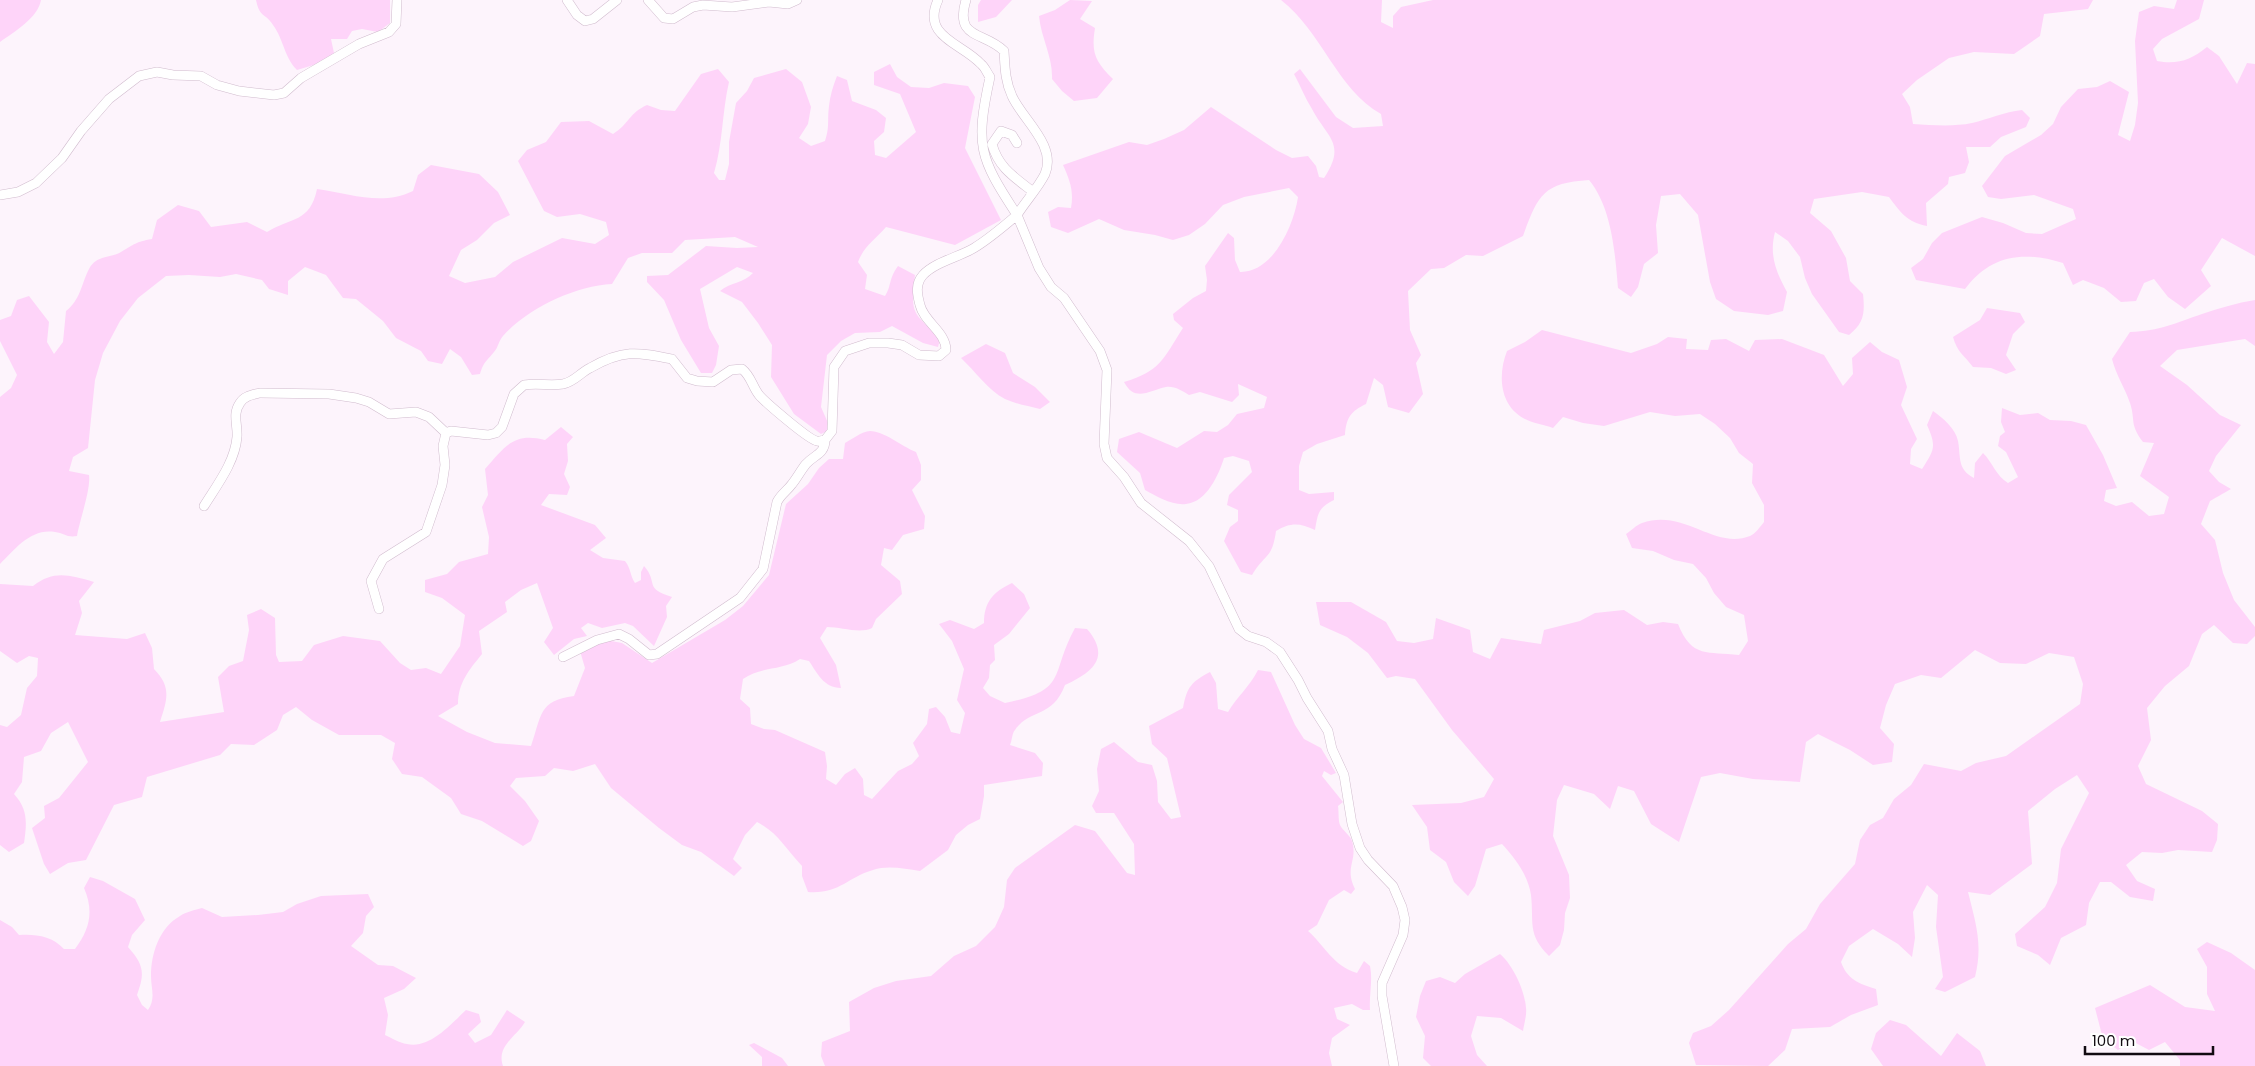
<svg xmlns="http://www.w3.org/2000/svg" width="2255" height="1066" viewBox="0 0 2255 1066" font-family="Poppins,sans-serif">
<rect width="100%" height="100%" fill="#fdf4fc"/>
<!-- green -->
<path fill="#fed4f9" d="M0 0H41C38 18 14 32 0 42Z
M256 0H390V23L378 32 362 29 352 31 347 39H331L334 53 317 64 297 70C284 57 284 40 273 25 265 12 260 19 256 0Z
M981 0H1012L996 17 978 22V5Z
M1070 0 1092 1 1080 19 1095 28C1091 53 1095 61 1113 79L1097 98 1074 101 1062 91 1052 79C1053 57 1041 38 1039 16L1055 10Z
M1281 0H1382L1381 22 1393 28V16L1401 7 1433 0H2093L2088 9 2044 14 2040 36 2014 54 1974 52 1949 58 1917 80 1902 94 1910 107 1913 124C1932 125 1953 127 1972 123 1989 119 2004 112 2022 110L2030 118 2026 127 2001 137 1990 147H1966L1969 162 1965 173 1949 177 1948 184 1926 203 1927 226C1907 222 1901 213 1889 197L1862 192 1814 199 1810 213 1831 231 1846 258 1850 281 1863 294C1865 313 1864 323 1849 335L1839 332 1812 294 1805 278 1800 257 1788 241 1775 232C1769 255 1776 272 1787 292L1783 311 1768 315 1734 311 1716 299 1710 282 1698 215 1680 194 1661 196 1656 225 1658 253 1644 264 1638 287 1631 297 1618 288C1615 253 1612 208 1589 180 1543 183 1538 195 1523 236L1483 256 1466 255 1444 268 1431 269 1408 291 1410 330 1421 355 1416 363 1423 394 1409 413 1388 407 1383 385 1374 378 1366 404C1351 411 1346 418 1345 435L1317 444 1303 452 1299 466V490L1309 494 1334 492V500C1318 508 1318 513 1315 530 1300 523 1291 522 1276 531 1272 560 1265 553 1252 575L1241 572 1224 541 1230 527 1238 521V510L1227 505 1229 495 1252 472 1249 461 1233 456 1224 458C1219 474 1207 502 1186 504 1173 506 1156 496 1145 490L1140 473 1117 452 1119 439 1139 432 1177 448 1204 431 1217 432 1228 425 1237 414 1264 408 1267 397 1238 384 1239 395 1232 402 1200 392 1189 395C1182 391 1175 386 1166 387 1150 390 1135 403 1124 382 1161 371 1163 359 1183 328L1174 320 1173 314 1193 298 1206 291 1207 280 1205 266 1228 233 1234 238 1235 260 1240 272C1273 273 1294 225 1298 197L1289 188 1244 197 1223 205 1205 224 1189 235 1173 240 1155 235 1124 230 1099 219 1068 233 1051 227 1048 212 1058 207 1071 208C1074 192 1070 180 1063 165L1129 142 1147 145 1164 139 1184 130 1211 107 1276 150 1292 158 1308 156 1316 166 1319 177 1324 178C1347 143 1327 138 1312 109 1305 98 1300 85 1294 74L1300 69 1336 117 1353 128 1383 126 1381 114C1337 89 1322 32 1281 0Z
M2177 0H2204L2199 19 2162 39 2153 49 2157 61C2177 65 2191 60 2207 47L2219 56 2237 84 2247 63 2255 64V256L2222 238 2201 270 2211 286 2185 309 2168 297 2154 279 2144 283 2136 301 2121 302 2104 288 2083 280 2073 285 2063 263C2024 251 1991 254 1965 289L1916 280 1911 268 1923 259 1932 243 1942 233 1982 217 2003 223 2026 233 2042 234 2076 219 2073 209 2034 195 2001 199 1988 197 1982 186 2005 156 2041 135 2053 124 2061 107 2078 89 2097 87 2110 81 2129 92 2118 135 2130 141 2135 125 2138 103 2135 41 2139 12 2154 6 2174 9Z
M890 64 897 77 911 87 929 88 944 83 968 86 975 97 965 148 1001 220 955 245 886 227C875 240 864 246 858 262L867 275 865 289 885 296C892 285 888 280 898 266L915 275C910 316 913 311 940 339L938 347 923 343 892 326 880 332 855 333 841 341 827 355 821 407 828 423 827 431 821 434 794 414 771 377 772 345 758 323 742 302 720 291C731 282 744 283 753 273L737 267 700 289 709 328 719 346 716 365 712 373H701L681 340 664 300 647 282V276L668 275 706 246 737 248 758 247 735 237 685 240 672 253H642L628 258 612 284C575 286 528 308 503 336 499 340 498 348 494 352 486 362 484 361 480 374L472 375 461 357 450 349 442 364 428 361 421 351 396 338 383 321 356 299 343 298 326 275 305 267 288 281V295L269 289 262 280 236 274 220 277 189 275 166 276 138 298 120 321 103 353 95 380 88 448 73 457 69 471 89 475C91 489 80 519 77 536 67 538 64 533 55 532 31 528 15 549 0 564V397L11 388 17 375 0 341V320L11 316 17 300 29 296 49 322 47 342 54 354 63 342 66 311C80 300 81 286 88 271 96 254 109 259 121 252 135 244 135 242 152 239L157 220 178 205 199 211 211 227 247 222 267 232C291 217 310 223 317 189 351 194 382 206 413 191L418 175 431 165 479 174 498 192 510 215 494 223 477 240 461 250 449 276 465 283 495 277 513 262 562 238 595 244 609 235 606 222 580 214 557 217 544 211 518 161 527 150 546 142 561 122 589 121 613 134C629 124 629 113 647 105L661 110 675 111 701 74 718 69 729 82C722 112 723 143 714 173L719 180H725L729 164V142L736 103 747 91 754 78 786 69 802 82 811 107 808 124 799 138 811 146 825 141C830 126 827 121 829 106 830 96 833 86 837 76L847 80 852 101 876 110 886 118 884 132 874 141 875 155 886 158 916 132 900 94 874 85V72Z
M2255 300V346L2245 339 2177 350 2160 366 2187 385 2220 415 2241 425 2216 456 2209 471 2219 482 2231 489 2210 501 2201 524 2215 540 2223 573 2234 600 2255 627V636L2247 644 2233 643 2214 625 2202 634 2189 666 2165 686 2147 708 2151 740 2138 766 2146 784 2202 811 2218 824 2217 840 2212 852 2178 850 2162 853 2142 852 2126 865 2137 881 2155 889 2153 901 2130 897 2111 882H2100L2089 903 2086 925 2061 938 2050 965 2038 955 2017 946 2015 934 2045 907 2057 883 2061 849 2089 793 2077 775 2055 789 2028 811 2032 864 1990 895 1968 892C1976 924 1983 945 1975 977L1945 992 1935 989 1943 977 1936 927 1938 895 1927 885 1913 912 1915 938 1912 957 1898 944 1873 929 1849 946 1841 962C1847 979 1859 984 1876 989L1878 1005 1851 1015 1830 1027 1792 1029 1785 1050 1768 1066 1696 1065 1689 1043 1693 1033 1711 1026 1729 1010 1788 944 1806 929 1820 904 1855 864 1860 840 1870 825 1883 818 1894 799 1911 785 1924 764 1961 771 1976 763 2006 756 2080 704 2083 684 2074 657 2049 653 2026 664 2000 663 1975 650 1941 678 1921 675 1895 684 1886 705 1880 728 1894 744 1892 762 1873 765 1850 750 1818 734 1806 742 1800 782 1753 779 1720 773 1701 777 1679 842 1651 824 1634 791 1618 786 1610 809 1594 794 1564 785 1557 800 1553 836 1569 875 1570 898 1565 913 1564 930 1560 945 1549 956C1527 934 1534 923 1531 895 1528 875 1515 858 1502 844L1486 849 1475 886 1468 896 1454 882 1446 862 1430 850 1427 827 1412 805 1461 803 1484 797 1494 779 1452 730 1415 679 1396 676 1387 678 1368 653 1347 637 1320 625 1316 602H1351L1386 622 1397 641 1414 643 1433 639 1436 618 1470 630 1473 652 1490 659 1501 638 1541 644 1544 630 1580 621 1595 613 1624 610 1647 625 1663 622 1678 624C1692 659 1708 651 1739 655L1748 641 1744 615 1726 607 1714 593 1706 578 1693 564 1674 560 1653 551 1632 548 1626 534C1631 531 1636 525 1642 523 1684 508 1714 550 1750 536 1755 534 1760 527 1764 522V505L1752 483 1753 464 1739 453 1730 438 1715 424 1700 414 1675 416 1650 412 1604 426 1583 423 1563 417 1553 428C1544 425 1531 423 1523 418 1499 404 1498 374 1507 351L1525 342 1542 330 1631 353 1657 344 1668 337 1687 339 1686 349 1708 350 1711 340 1726 339 1749 351 1755 340 1782 339 1824 355 1843 386 1853 374 1852 358 1870 342 1882 352 1899 360 1907 387 1901 405 1917 439 1911 449 1910 464 1922 469C1934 450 1937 447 1927 425L1933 411C1944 419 1955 428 1958 441 1961 458 1957 469 1974 478L1975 463 1983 453C1993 463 1996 476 2008 483L2018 477 2006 452 1998 446 2000 436 2005 432 2001 422 2002 408 2020 415 2038 413 2050 420 2071 421 2086 425 2103 455 2117 488 2106 490 2104 501 2116 506 2132 502 2149 516 2164 514 2169 497 2140 476 2154 443 2143 442C2129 423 2136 422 2130 403 2125 388 2116 375 2112 359L2130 332C2160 331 2175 323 2202 314 2219 308 2237 303 2255 300Z
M1987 308 2020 313 2025 322 2013 334 2006 355 2016 370 2006 374 1991 368 1973 367C1964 355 1957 352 1953 337L1980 320Z
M986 344 1005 353 1013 373 1035 387 1050 402 1040 409C1028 406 1016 404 1005 399 989 391 974 370 961 358Z
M561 427 573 437 567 444 568 461 564 474 570 487 567 495 549 494 541 505 595 525 606 538 590 550 603 558 625 561C631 568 630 576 635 583L641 580V572L644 566C659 583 643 588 672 597L666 606 667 617 654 646 633 626 625 623 602 628 588 623 581 628 587 636 574 639 554 655 544 642 553 628 537 583 521 590 505 602 507 612 479 631 482 654C469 670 458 683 458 704L438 716 467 732 495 743 531 746C542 715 538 701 574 696L585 668 580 651 606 640 622 643 652 663 725 620 743 606 769 575 786 504 808 484 819 468 829 459H843L845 443C851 440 862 431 870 431 884 431 901 446 916 452L921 465V480L912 490 925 516 924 529 903 535 892 550 884 548 881 565 900 581 902 594 876 619 872 628C860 634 841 627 827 627L820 638 836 665 841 688C824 688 817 673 809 661L800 659C782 671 761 666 743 679L740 699 750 708 751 724 764 729 775 730 825 752 827 766 826 779 836 785 845 774 855 768 863 779 864 795 872 799 898 771 912 764 919 756 913 743 927 724 929 709 936 707 945 717 951 732 960 734 965 713 957 700 964 669 952 641 939 624 950 620 974 629 984 623C984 602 993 592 1012 583L1024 594 1030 608 1009 634 994 645 995 660 990 665 989 678 983 688 990 696 1005 703C1069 690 1049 676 1075 628L1087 629C1112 658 1091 673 1065 685 1052 719 1030 708 1015 730 1012 733 1012 741 1010 745L1035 753 1043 763 1042 776 984 785V796L980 819 968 825 956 835 948 850 920 871C905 869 888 865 873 870 846 878 840 894 808 892L802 876V866C785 848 778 833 757 822L745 835 733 859 742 868 734 876 701 852 682 845 659 828 611 788 595 764 573 771 554 768 545 776 516 778 510 786 525 801 539 821 531 841 523 846 482 821 461 814 451 798 422 777 402 774 392 759 395 743 381 735H339L312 720 296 707 283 715 277 730 254 745 231 744 220 755 147 777 142 797 114 805 86 860 68 863 50 874 44 864 32 828 45 818 44 806 59 798 88 762 68 722 51 733 41 751 24 757 22 782 14 794C28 809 27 823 24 843L9 852 0 845V725L7 727 21 715 27 688 37 676 38 658 29 656 17 663 0 651V584L33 586C54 570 69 575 94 582L79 601 82 613 75 635 127 639 145 633 152 648 154 669C172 687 167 700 160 722L224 712 218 677 229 666 243 661 249 630 247 615 261 609 275 618 276 655 279 662 302 661 314 645 343 636 380 641 400 663 411 670 426 668 441 674 460 646 465 615 442 598 425 592V580L447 574 459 562 488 554 489 537 482 507 488 495 485 469C505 447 513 432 545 440Z
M1258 670 1271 672 1295 725 1304 739 1321 748 1336 773 1331 775 1324 771 1322 776 1343 802 1338 806C1339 812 1338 820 1340 825 1343 831 1350 835 1352 841 1358 861 1344 867 1355 889L1351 894 1344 890 1329 900 1317 925 1308 931C1325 946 1333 966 1357 973L1364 961 1370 966C1373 981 1369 994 1370 1010H1363L1352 1004 1334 1008 1337 1019 1350 1025 1332 1038 1329 1053 1332 1066H825L821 1056 822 1042 850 1031 849 1002 874 988 896 981 931 976 954 956 976 946 995 927 1004 907 1007 880 1015 868 1075 825 1095 831 1127 873 1135 875 1134 844 1114 813H1096L1092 806 1099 791 1097 769 1101 749 1114 742 1138 762 1152 765 1157 781 1158 802 1171 819 1181 817 1167 758 1152 744 1149 726 1183 708C1187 687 1191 682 1210 672L1216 683 1218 709 1228 712C1237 697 1250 686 1258 670Z
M90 877 103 881 135 899 145 920 132 935 128 947C144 965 145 973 137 995L142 1005 148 1010C156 998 151 989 151 976 151 954 159 928 180 916 186 912 195 910 202 908L222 917 258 915 283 912 297 904 321 896 368 894 374 907 366 916 363 933 351 946 378 965 393 966 416 978 404 989 384 998 388 1015 385 1035C392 1038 399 1043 407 1044 430 1049 451 1024 466 1010L479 1014 481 1022 468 1034 475 1043 491 1035 507 1010 525 1022C516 1037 496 1046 503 1066H0V920L12 927 19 935C36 934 52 936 64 949H75C90 929 94 911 84 888Z
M2207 942 2231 953 2255 970V1066H2180V1060L2165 1042 2149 1050 2132 1041 2118 1050 2103 1039 2095 1008 2150 985 2185 1007 2215 1011 2207 994V967L2197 949Z
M1500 954C1513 965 1525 991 1526 1008 1527 1015 1524 1024 1523 1031L1501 1018 1477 1016 1471 1036 1477 1055 1487 1066H1431L1423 1058 1425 1036 1416 1017 1420 996 1426 981 1440 977 1455 983 1465 974Z
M1890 1020 1906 1025 1941 1056 1957 1033 1980 1051 1986 1066H1883L1871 1049 1876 1033Z
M754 1043 782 1058 788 1066H762V1057L749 1045Z"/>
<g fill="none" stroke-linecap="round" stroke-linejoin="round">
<defs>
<path id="minor" d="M567 0 577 15 585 21 593 19 617 0
M648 0 664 18 673 19 693 7 703 5 732 7 769 2 788 4 797 0
M966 0C954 40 984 31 1004 51 1005 67 1005 81 1012 96 1022 119 1057 145 1045 174 1038 188 1025 202 1017 215L1039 268 1051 287 1064 298 1100 351 1107 370 1104 444 1107 458 1124 477 1141 503 1189 541 1209 566 1239 629 1248 636 1266 642 1280 652 1298 680 1307 698 1328 731 1332 749 1344 775 1352 824 1360 848 1368 860 1393 886 1402 907 1405 920 1403 935 1382 983V996L1394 1066
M1017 143 1012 135 1001 131 992 144C998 167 1014 177 1032 191
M0 195 18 192 36 183 62 158 81 131 109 99 139 76 157 72 173 75 201 76 217 85 239 91 274 95 284 93 301 78 359 44 389 32 396 24 397 0
M446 433 451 431 488 435 496 433 502 427 514 394 524 385C537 383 551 386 563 384 574 382 580 373 590 368 623 349 637 352 672 359L687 378 697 381 713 382 731 370 742 369C751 376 752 386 759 395 765 402 809 440 817 441 819 442 822 440 825 440L832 431 834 367 845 351 869 343H888L902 345 919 355 939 356 946 350C946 332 924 322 920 305 917 294 915 284 923 275 935 262 959 257 974 248 989 239 1003 227 1017 215 979 157 975 146 990 77 987 73 985 67 981 64 962 43 921 37 938 0
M204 506C217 485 235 462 237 437 238 425 232 414 240 403 244 396 252 395 260 393L329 394 356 398 369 402 389 414 416 412 429 417 446 433
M379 609 371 581 383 559 426 532 442 485 445 465 443 446 446 433
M563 657 597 640 619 634 629 639 649 655 657 654 740 598 763 569 777 502C781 494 787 491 792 484 797 478 801 470 806 464 814 455 825 454 825 440"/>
</defs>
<!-- minor casing -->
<use href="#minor" stroke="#d1bcce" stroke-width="10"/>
<!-- minor -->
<use href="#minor" stroke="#fff" stroke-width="9"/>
</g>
<!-- scale -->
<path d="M2085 1046v8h128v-8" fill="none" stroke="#120b11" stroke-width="2.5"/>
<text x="2092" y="1046" font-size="15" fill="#120b11" stroke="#ffffff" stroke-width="4" paint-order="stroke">100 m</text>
</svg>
